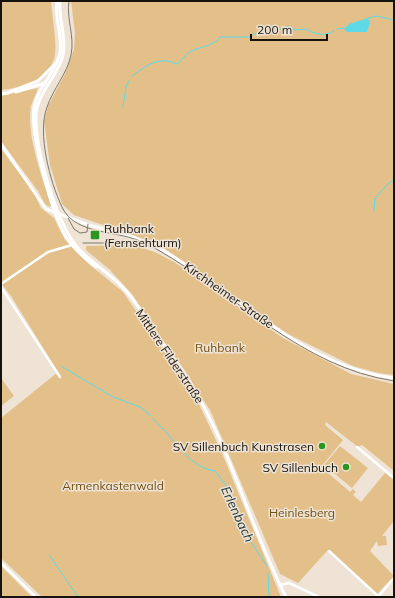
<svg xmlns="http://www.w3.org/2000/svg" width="395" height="598" viewBox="0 0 395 598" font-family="Mulish,sans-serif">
<rect width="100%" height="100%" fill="#eee3d4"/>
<!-- green -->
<path fill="#e3c089" d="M1 1H51C52 17 58 45 54 59 47 81 21 88 1 90Z
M71 1H394V375L378 373 353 366 288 334 158 244 74 215 62 204 50 165 44 121 48 106 65 74 74 49 75 33Z
M38 88C36 94 33 100 31 106 26 135 42 177 51 205L50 207 45 204 38 191 1 141V96Z
M1 149 33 191 41 208 54 218 65 240 90 265 123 292 197 400 222 453 281 597H42L1 558V418L58 372 11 296 1 283Z
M132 245 155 252 174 262 283 338 351 374 394 384V471L362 445 358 447 326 422 325 425 343 440 321 467 350 492 353 489 356 492 353 495 361 502 385 473 394 480V521L382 536H386L387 545 378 546 377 541 370 551 394 576 377 594 328 550 298 583 280 574 210 410 132 294 110 270 86 250V246Z
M1 378 14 396 1 406Z
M340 446 368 468 352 488 324 465Z
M1 566 32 597H1Z"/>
<!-- water -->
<path fill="#5ddae6" d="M368 18 370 23 367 32H347L344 29 349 24Z"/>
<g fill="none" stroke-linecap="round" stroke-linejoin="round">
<!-- stream -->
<path stroke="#5ddae6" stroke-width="1" d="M368 18 377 16 394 20
M337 29 344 28
M132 76C144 67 160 55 176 64 182 62 183 57 188 53 198 46 212 48 220 37H249L254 34 267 33 275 28 282 29 288 26 296 30 306 29C314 34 325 37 334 31
M123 107 126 87 129 81
M374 211 375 198 389 183 394 180
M61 366 113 397 140 407 151 416
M153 419C173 436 187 467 215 471L228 488 251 542 267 566
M50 556 78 597
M268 573 269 597"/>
<!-- minor -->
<path stroke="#fff" stroke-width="2.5" d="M1 284 48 252 72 245
M1 287 60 377
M357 447 394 478
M329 551 379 597
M1 563 36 597
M280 585 289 583 319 597
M378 597 394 578"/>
<!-- major -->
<path stroke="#fff" stroke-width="3" d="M57 1C54 18 63 35 60 53 56 73 37 87 34 108 30 134 52 214 66 237 74 249 85 259 96 267
M60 1C58 19 67 37 63 55 58 77 37 92 36 116 35 149 56 221 77 247 92 264 113 275 127 292 139 306 148 322 158 337 170 353 183 369 193 387 232 453 251 529 286 597
M16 92 45 83
M7 93 38 81 55 64
M1 94 8 93
M1 144 46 209 89 225 133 237 157 247C235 290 300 366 394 378"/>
<!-- tram -->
<path stroke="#80786e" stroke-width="1" d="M69 1C66 19 75 36 71 55 67 74 53 89 47 107 37 133 50 182 62 207 73 231 105 231 128 237 139 240 149 244 158 250 237 295 301 367 394 381
M68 218 74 229 80 233 87 232 88 224
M83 243H135"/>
</g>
<!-- markers -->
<g fill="#299620" stroke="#eee3d4" stroke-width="1.5">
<rect x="90" y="230" width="10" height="10" rx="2"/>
<circle cx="322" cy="446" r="4"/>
<circle cx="346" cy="467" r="4"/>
</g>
<g text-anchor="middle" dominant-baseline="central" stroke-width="3" stroke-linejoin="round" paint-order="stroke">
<!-- poi labels -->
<g font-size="12" fill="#16120d" stroke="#eee3d4" text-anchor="end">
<text x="104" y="228" text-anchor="start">Ruhbank<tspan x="104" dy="14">(Fernsehturm)</tspan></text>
<text x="314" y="446">SV Sillenbuch Kunstrasen</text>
<text x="338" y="467">SV Sillenbuch</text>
</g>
<!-- street labels -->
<g font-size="12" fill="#16120d" stroke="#eee3d4">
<text transform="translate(229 295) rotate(35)">Kirchheimer Straße</text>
<text transform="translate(170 356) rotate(56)">Mittlere Filderstraße</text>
</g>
<!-- park labels -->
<g font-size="12" fill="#705015" stroke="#eee3d4">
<text x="220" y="347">Ruhbank</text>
<text x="113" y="485">Armenkastenwald</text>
<text x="302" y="512">Heinlesberg</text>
</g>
<!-- water labels -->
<g font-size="13" font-style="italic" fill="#1a3032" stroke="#eee3d4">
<text transform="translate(238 514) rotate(65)">Erlenbach</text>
</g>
</g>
<!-- border -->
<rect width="395" height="598" fill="none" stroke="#16120d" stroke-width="4"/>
<!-- scale -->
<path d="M251 34v6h76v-6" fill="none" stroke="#16120d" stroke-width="2"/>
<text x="257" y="34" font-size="12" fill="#16120d" stroke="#eee3d4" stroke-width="3" paint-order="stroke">200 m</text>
</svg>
